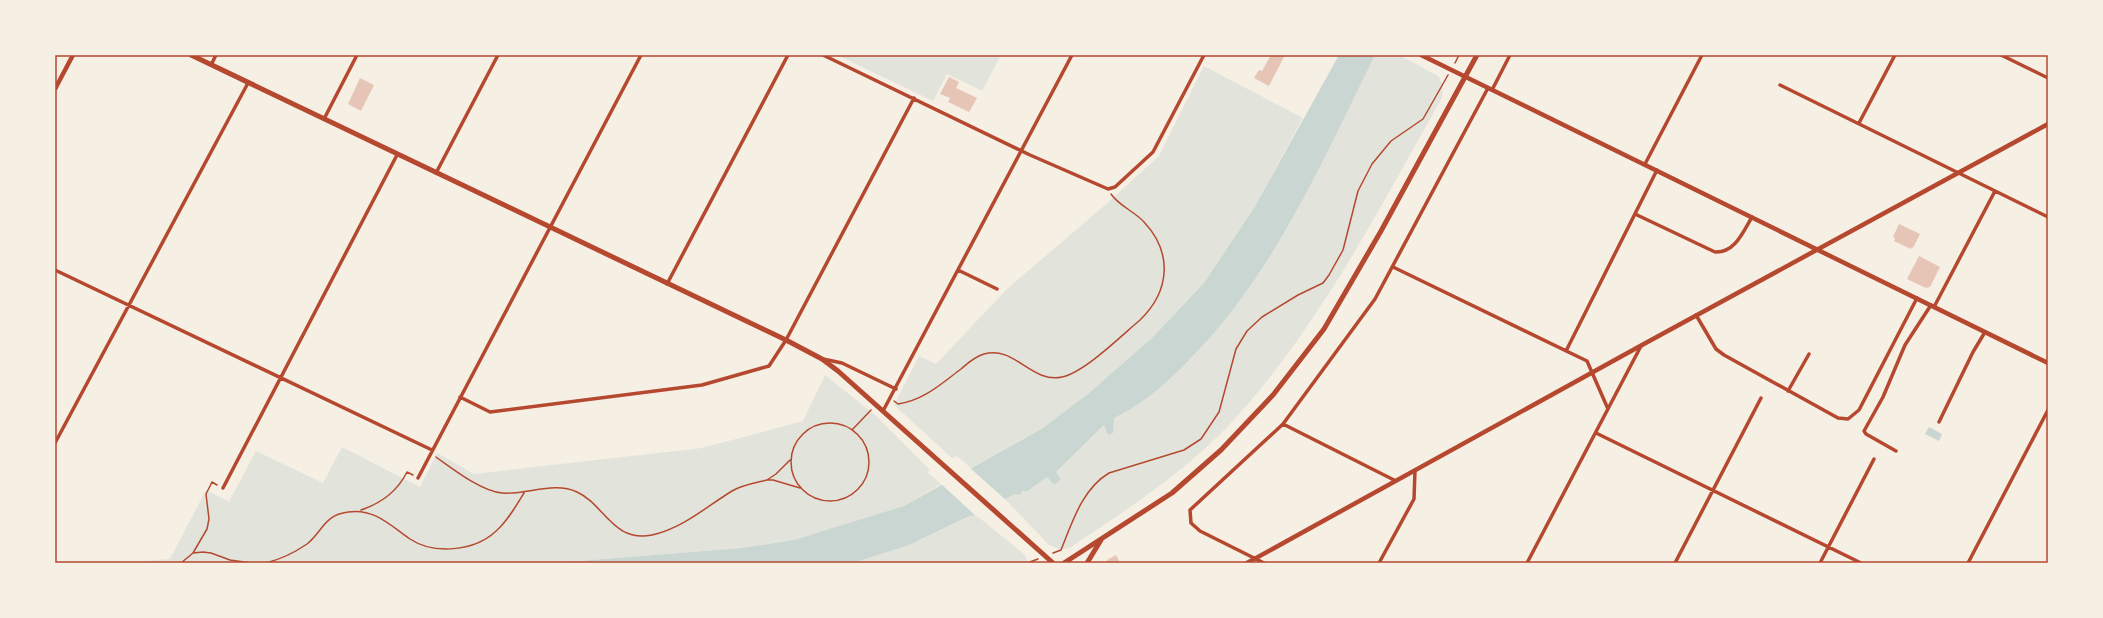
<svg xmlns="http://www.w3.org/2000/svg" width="2103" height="618" viewBox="0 0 2103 618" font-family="'Roboto Condensed',sans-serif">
<rect width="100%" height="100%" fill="#f6efe4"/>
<!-- green -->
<path fill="#e2e4dc" d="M837 55H1001L982 91 947 74 933 101Z
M1375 55H1399L1438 76 1443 85 1442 98C1378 210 1319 328 1230 424 1184 473 1126 510 1071 547L1061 550 1049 545 1005 499 1028 489 1047 477 1054 485 1061 480 1056 472 1104 425 1108 434 1113 418C1146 402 1167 383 1192 357 1275 272 1323 160 1375 55Z
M1204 66 1303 118 1254 208 1204 283 1152 338 1089 393 1043 428 971 468 957 456 952 458 894 405 919 356 936 364 1007 289 1104 206 1159 156Z
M825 375 875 415 930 470 927 472 941 484 904 506 874 517 794 540 742 548 553 563H118L170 559 206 490 229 502 256 451 323 483 342 447 420 487 437 453 474 474 702 448 803 421Z
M976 515 1025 555 1028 563H853L909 545 967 517Z"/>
<!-- water -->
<path fill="#c9d6d2" d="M1339 55H1375C1323 160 1275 272 1192 357 1167 383 1146 402 1114 418L1113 433 1108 435 1104 425 1056 472 1061 480 1054 485 1047 477 1027 491H1022L1020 495 1015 494 976 515 967 517 909 545 853 563H553L742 548 794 540 904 506 1043 428 1089 393 1152 338 1204 283 1254 208Z
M1929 427 1942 434 1939 441 1925 434Z"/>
<!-- pier -->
<path fill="#f6efe4" d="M969 467 1007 501 977 517 940 483Z"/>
<!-- building -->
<path fill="#e6c5b7" d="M1271 55H1285L1269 86 1254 78 1259 70 1262 71Z
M949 77 959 82 956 88 977 98 969 112 948 102 950 98 940 94Z
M360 78 374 85 361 111 348 104Z
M1899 224 1920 234 1913 248 1912 247 1911 249 1894 241 1895 238 1893 237Z
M1919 256 1940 267 1930 287 1926 288 1907 279Z
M1116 555 1120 563H1108L1107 560Z"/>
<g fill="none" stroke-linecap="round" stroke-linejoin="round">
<!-- path -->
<path stroke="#b5482f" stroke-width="1.5" d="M1455 63 1459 55
M894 401 898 404C924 400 941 384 961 369 968 363 974 357 984 354 1014 345 1032 384 1062 377 1085 372 1122 335 1140 320 1170 291 1173 253 1144 222 1134 211 1119 206 1111 194
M791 462a39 39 0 1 1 78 0a39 39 0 1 1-78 0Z
M852 430 871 410
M436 457C453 469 481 491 502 493 527 495 554 481 577 492 604 504 613 543 652 535 683 528 706 507 732 491 742 485 755 483 767 480
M790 460 776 474 767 480H773L800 488
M361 510C382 503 397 492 407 472L413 475
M193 553 207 529 209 519 206 494 212 482 217 485
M1053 553 1061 550C1072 523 1082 489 1109 473L1184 450 1201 439 1219 412 1236 349 1247 331 1262 317 1298 295 1323 283 1329 275 1343 250 1358 191 1372 164 1391 141 1423 119 1448 75
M181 563 193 553 203 552 211 553 230 560 251 563
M266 563C281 559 294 553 307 544 323 531 324 515 348 512 374 508 390 525 410 539 434 555 474 551 495 532 507 522 516 506 524 493
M1027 563 1038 559"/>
<!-- minor -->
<path stroke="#b5482f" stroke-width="3.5" d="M823 55 1030 155 1108 189 1115 187 1153 152 1204 55
M2001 55 2048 78
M211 65 216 55
M1780 85 2048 217
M1492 90 1510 55
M324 119 357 55
M1859 123 1895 55
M1645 164 1702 55
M436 173 498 55
M1635 214 1715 252C1735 253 1743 232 1752 217
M1393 267 1587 361 1608 409
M55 270 432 450
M958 270 997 289
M667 284 788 55
M1934 307 1995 191
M1696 315 1716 349 1724 355 1838 418 1848 419 1859 410 1917 298
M1566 351 1657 170
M823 359 842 363 896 389
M1788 391 1809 354
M460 397 490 412 702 385 769 366 786 340 914 98
M883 411 1072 55
M1939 422 1973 352 1985 332
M1283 424 1396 481
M1596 433 1861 563
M55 443 248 83
M1896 451 1866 434 1864 431 1883 397 1905 345 1931 305
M418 478 641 55
M223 488 397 155
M1264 563 1200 531 1191 523 1190 510 1283 424 1375 299 1488 88
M1379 563 1414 499 1415 470
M1527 563 1641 346
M1675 563 1761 398
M1820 563 1874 459
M1968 563 2048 410"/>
<!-- tertiary -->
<path stroke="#b5482f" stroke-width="4.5" d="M1421 55 2048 363
M55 89 73 55
M1247 563 1642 345 2048 124"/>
<!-- secondary -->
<path stroke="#b5482f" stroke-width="5" d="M191 55 786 340 822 359 838 371 1053 563
M1064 563 1172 493 1221 450 1273 395 1324 329 1381 231 1477 55
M1087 563 1101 540"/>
</g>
<!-- border -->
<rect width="2103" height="618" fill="none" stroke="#f6efe4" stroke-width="112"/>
<rect x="56" y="56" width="1991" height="506" fill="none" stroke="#b5482f" stroke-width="1.5"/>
</svg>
